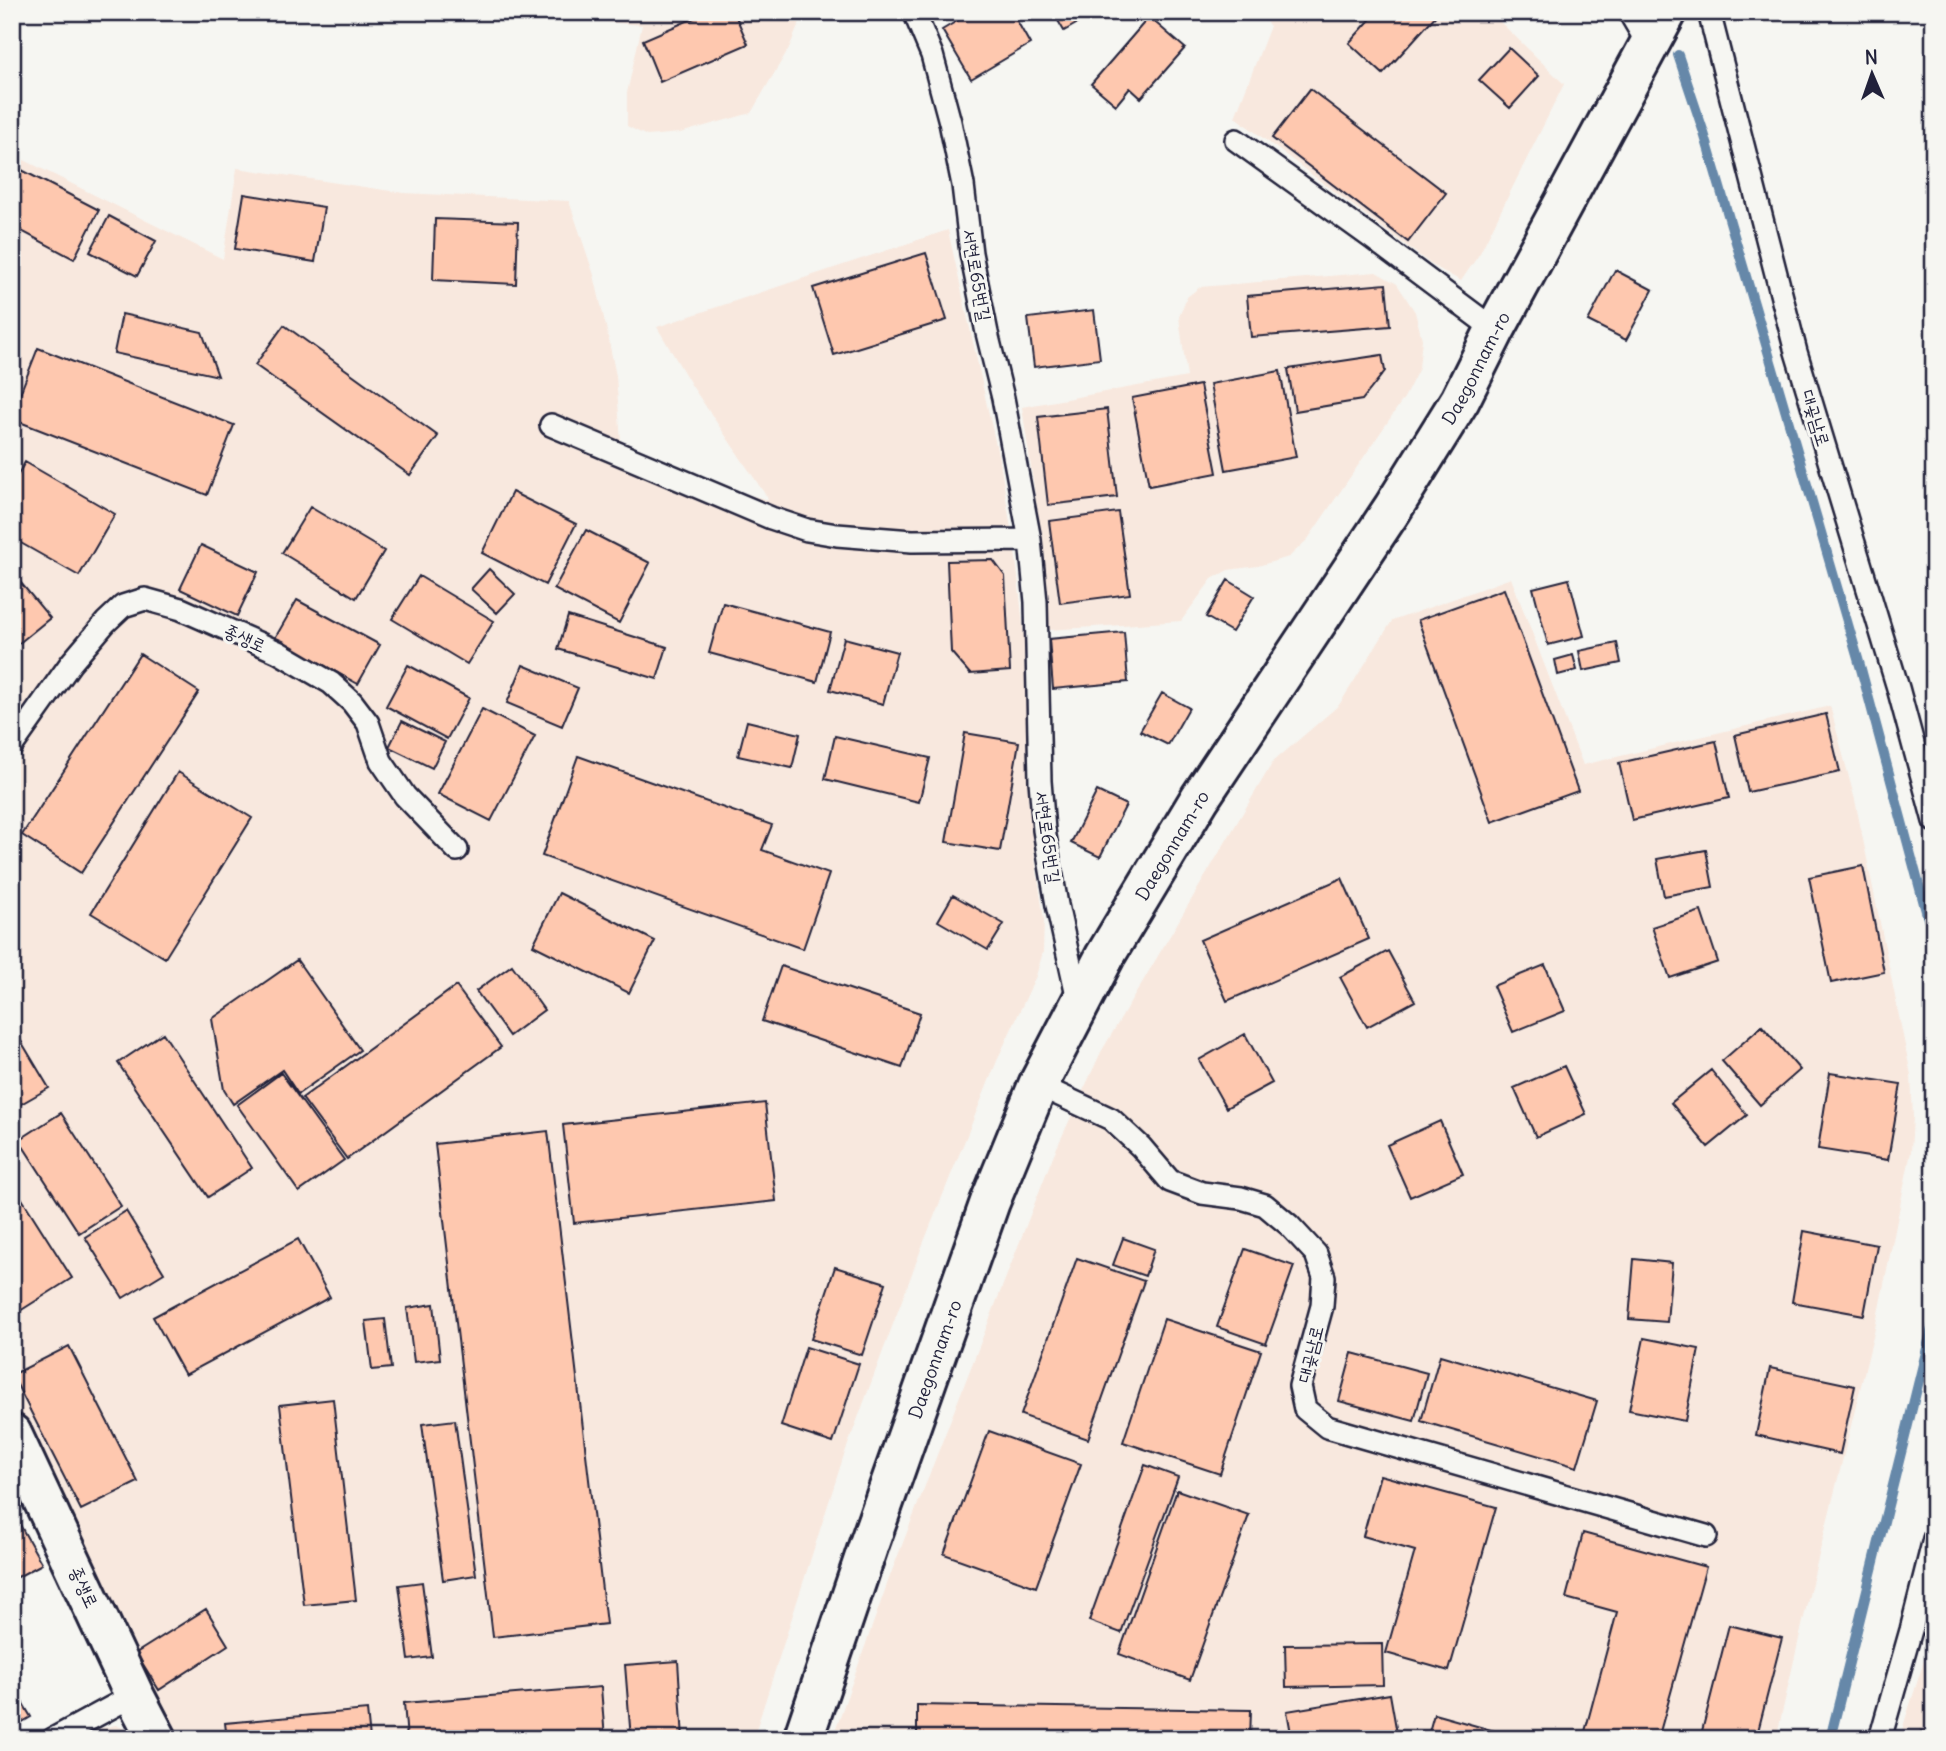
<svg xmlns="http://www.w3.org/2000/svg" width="1946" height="1751" viewBox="0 0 1946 1751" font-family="Delius,'Poor Story',sans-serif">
<rect width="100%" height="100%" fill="#f6f6f2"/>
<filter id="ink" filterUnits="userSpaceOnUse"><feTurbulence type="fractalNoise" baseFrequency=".0143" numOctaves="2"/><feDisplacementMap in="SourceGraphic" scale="14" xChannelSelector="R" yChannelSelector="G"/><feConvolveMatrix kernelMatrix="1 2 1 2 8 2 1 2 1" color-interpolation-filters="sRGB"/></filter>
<g filter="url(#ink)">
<!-- built -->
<path fill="#f8e8de" d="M486 12H804L789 48 751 113 680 133 647 136 627 126V93L642 25Z
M1257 12H1490L1564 84 1480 253 1461 281 1432 265 1235 117 1270 26Z
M12 154 223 259 237 168 404 193 569 201 594 275 606 327 616 376 621 441 734 491 769 500 692 386 657 327 948 230 1001 468 1016 559 1024 635 1028 795 1033 845 1044 920 1043 952 1036 976 999 1056 923 1244 843 1458 753 1739H175L12 1404Z
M1376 272 1397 284 1415 312 1422 339 1419 368 1404 398 1308 539 1289 557 1258 566 1228 570 1212 579 1181 621 1049 630 1044 555 1022 407 1187 377 1179 317 1187 297 1200 287Z
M1511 578 1583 765 1830 706 1855 800 1911 1075 1913 1117 1911 1152 1874 1333 1810 1591 1776 1739H832L890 1576 1053 1156 1101 1052 1273 762 1339 705 1392 621Z
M1934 1624V1739H1899L1922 1667Z
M116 1725 133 1733 136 1739H75L92 1730Z"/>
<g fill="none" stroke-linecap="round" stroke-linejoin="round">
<!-- stream -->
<path stroke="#6688a9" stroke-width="10" d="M1678 55 1704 133 1861 669 1934 941
M1830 1739 1934 1320"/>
</g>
<!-- building -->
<path fill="#fec8af" stroke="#22223b" stroke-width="2" d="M708 12H734L748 44 660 82 643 40Z
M972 12H1012L1030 44 971 79 942 30Z
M1053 12H1097L1064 31Z
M1377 12H1439L1383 74 1349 43Z
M1149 17 1185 48 1141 98 1130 88 1116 105 1091 84Z
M1509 48 1539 76 1510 108 1479 80Z
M1310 89 1446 193 1408 242 1272 138Z
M12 165 99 210 74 259 12 226Z
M244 194 324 207 315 262 235 249Z
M109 216 156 241 137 276 90 252Z
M435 219 518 222 516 284 433 280Z
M926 253 947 320 834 355 813 288Z
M1615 270 1653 290 1626 340 1588 321Z
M1386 284 1390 326 1251 337 1247 296Z
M1094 310 1100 359 1034 367 1028 318Z
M122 314 202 332 218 376 114 353Z
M284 325 438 436 410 475 255 365Z
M38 348 234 425 207 495 12 419V414Z
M1382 355 1385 371 1362 400 1295 411 1288 369Z
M1280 371 1296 457 1226 470 1210 384Z
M1200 385 1217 473 1149 486 1132 398Z
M1107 409 1117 497 1048 505 1038 417Z
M25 462 115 514 79 576 12 538V485Z
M512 492 576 524 545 585 482 553Z
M310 507 384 551 356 598 282 553Z
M1118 512 1130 594 1060 603 1049 521Z
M586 530 650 563 619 623 554 589Z
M201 545 258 572 237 616 180 589Z
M993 560 1005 576 1010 671 970 674 951 652 947 561Z
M489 569 515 594 497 613 471 589Z
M419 576 494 621 467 664 392 619Z
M16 577 50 618 12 649V580Z
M1569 579 1584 636 1548 645 1533 588Z
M1228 580 1254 596 1232 632 1206 617Z
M1504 589 1578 791 1492 822 1418 620Z
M297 600 380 645 358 684 275 638Z
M723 603 830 632 817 682 709 653Z
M568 616 667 647 657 679 558 649Z
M1124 632 1128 682 1053 689 1049 639Z
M844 638 897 652 883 704 830 690Z
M1617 643 1621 663 1583 671 1579 651Z
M140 654 199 692 81 873 22 835Z
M1573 655 1577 670 1558 675 1555 660Z
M408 665 469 698 447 739 386 706Z
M523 665 578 688 562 726 507 703Z
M1162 693 1189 708 1168 745 1140 731Z
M482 709 535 736 491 821 438 794Z
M1826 714 1840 772 1748 792 1735 735Z
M402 721 445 742 432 768 389 747Z
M747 721 800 734 792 768 738 756Z
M965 733 1019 742 1000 851 946 842Z
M835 736 930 758 919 802 825 779Z
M1716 741 1729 798 1632 820 1619 763Z
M578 756 772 825 762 850 829 874 803 949 542 856Z
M178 772 252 818 165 958 91 913Z
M1097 791 1126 805 1100 857 1071 843Z
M1706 850 1713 887 1664 896 1657 859Z
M1863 866 1884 972 1831 983 1809 877Z
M1342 878 1369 939 1227 1001 1200 940Z
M559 893 655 941 629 993 533 945Z
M953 895 1004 924 988 950 938 921Z
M1701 911 1718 962 1670 978 1652 927Z
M1388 951 1415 1001 1367 1027 1340 977Z
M297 960 360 1050 298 1094 282 1070 233 1104 224 1090 212 1019Z
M512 965 544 1010 509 1036 476 991Z
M1545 965 1565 1011 1513 1032 1493 986Z
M781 966 920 1013 902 1068 762 1021Z
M456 986 501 1047 347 1159 302 1098Z
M12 1026 49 1088 12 1109Z
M1762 1026 1800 1070 1760 1105 1722 1061Z
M163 1033 252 1168 208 1197 118 1063Z
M1245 1034 1272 1083 1226 1108 1199 1060Z
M1564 1066 1586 1114 1536 1137 1514 1088Z
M1711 1070 1747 1115 1708 1147 1671 1103Z
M281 1073 344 1160 299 1192 237 1105Z
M1830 1073 1901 1084 1888 1160 1818 1149Z
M765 1103 776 1201 574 1223 563 1125Z
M61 1113 121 1206 79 1233 19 1140Z
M1440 1121 1463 1174 1410 1197 1387 1145Z
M548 1131 606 1624 493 1637 435 1144Z
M12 1183 72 1278 12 1316Z
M126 1211 164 1273 123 1298 85 1237Z
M1804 1231 1877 1245 1864 1315 1792 1302Z
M1123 1238 1154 1249 1145 1276 1113 1265Z
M298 1239 330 1297 185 1375 153 1317Z
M1245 1249 1294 1266 1266 1344 1217 1327Z
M1077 1258 1144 1281 1088 1439 1021 1415Z
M1634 1259 1672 1263 1667 1322 1629 1319Z
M835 1267 886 1283 862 1355 811 1339Z
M434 1304 440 1359 414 1362 407 1308Z
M385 1319 391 1368 372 1370 366 1321Z
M1164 1319 1261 1351 1220 1474 1123 1442Z
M1644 1338 1699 1349 1685 1421 1629 1410Z
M69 1346 138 1482 81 1510 12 1375Z
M806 1347 859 1364 833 1443 781 1426Z
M1352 1353 1427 1373 1414 1421 1339 1401Z
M1440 1355 1597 1401 1577 1467 1421 1421Z
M1770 1368 1855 1386 1840 1454 1756 1435Z
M333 1399 356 1600 304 1605 280 1405Z
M455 1420 476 1575 443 1580 422 1424Z
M989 1431 1081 1464 1036 1587 944 1554Z
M1145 1465 1178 1477 1121 1633 1089 1621Z
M1380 1475 1496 1507 1449 1671 1386 1653 1415 1551 1363 1536Z
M1177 1490 1249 1515 1190 1680 1119 1654Z
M15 1516 42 1564 12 1580V1518Z
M1583 1533 1706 1567 1658 1739H1583L1617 1612 1566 1598Z
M422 1582 432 1657 409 1660 399 1585Z
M206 1609 228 1645 159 1690 136 1653Z
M1729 1625 1782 1638 1756 1739H1700Z
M1382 1644 1383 1685 1286 1687 1285 1645Z
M678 1661 683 1739H631L625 1665Z
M12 1685 31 1717 12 1728Z
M601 1687 605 1739H407L404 1703Z
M1390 1694 1398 1739H1292L1287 1711Z
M917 1705 1251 1710 1250 1739H917Z
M367 1710 370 1739H227L225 1723Z
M1434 1714 1523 1739H1427Z
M1921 1731 1934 1735V1739H1918Z"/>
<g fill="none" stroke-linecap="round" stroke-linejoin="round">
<defs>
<path id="lane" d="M914 12 932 55 950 122 963 185 971 253 987 333 1003 398 1030 540 1036 602 1040 781 1044 830 1057 905 1079 1004
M1629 12 1649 46
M1709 12 1796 352 1898 688 1934 821
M1236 140 1372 238 1495 330
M551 425 771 518 807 530 837 535 912 541 1030 540
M12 746 71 663 106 622 123 606 145 599 181 609 278 652 331 683 352 702 368 723 381 761 405 796 457 850
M1038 1085 1111 1119 1141 1147 1170 1181 1202 1193 1241 1198 1265 1205 1289 1225 1316 1254 1324 1277 1322 1306 1300 1386 1305 1409 1327 1427 1706 1536
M53 1739 134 1695
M1880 1739 1911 1630 1934 1539"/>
<path id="street" d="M12 1434 134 1695 157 1739"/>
<g id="secondary">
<path id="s1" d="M803 1739 869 1544 990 1202 1038 1085 1105 956 1200 798 1393 508 1460 400 1495 330 1667 12"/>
</g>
</defs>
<!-- lane casing -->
<use href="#lane" stroke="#22223b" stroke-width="26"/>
<!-- street casing -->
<use href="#street" stroke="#22223b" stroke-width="44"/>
<!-- secondary casing -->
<use href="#secondary" stroke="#22223b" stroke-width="44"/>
<!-- lane -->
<use href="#lane" stroke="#f6f6f2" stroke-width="21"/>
<!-- street -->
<use href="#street" stroke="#f6f6f2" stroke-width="38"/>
<!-- secondary -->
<use href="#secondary" stroke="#f6f6f2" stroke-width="38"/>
</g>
</g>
<g text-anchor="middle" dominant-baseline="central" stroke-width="6" stroke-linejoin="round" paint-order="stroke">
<!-- street labels -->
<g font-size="18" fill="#22223b" stroke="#f6f6f2">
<text transform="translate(977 275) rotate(80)">서현로65번길</text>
<text stroke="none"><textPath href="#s1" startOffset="1536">Daegonnam-ro</textPath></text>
<text transform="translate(1816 418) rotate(73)">대곶남로</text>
<text transform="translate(245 638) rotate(24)">종생로</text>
<text transform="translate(1048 837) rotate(82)">서현로65번길</text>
<text stroke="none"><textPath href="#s1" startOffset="970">Daegonnam-ro</textPath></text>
<text transform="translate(1310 1354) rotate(-76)">대곶남로</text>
<text stroke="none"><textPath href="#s1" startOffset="402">Daegonnam-ro</textPath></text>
<text transform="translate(84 1587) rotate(65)">종생로</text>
</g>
</g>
<!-- margin -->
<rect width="1946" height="1751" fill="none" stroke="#f6f6f2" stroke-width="42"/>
<rect x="21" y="21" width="1904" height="1709" fill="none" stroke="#22223b" stroke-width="2.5" filter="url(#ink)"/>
<!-- north arrow -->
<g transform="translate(1872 74) rotate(358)" stroke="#f6f6f2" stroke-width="5" paint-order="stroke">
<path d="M0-5L12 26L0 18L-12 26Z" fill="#22223b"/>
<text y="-10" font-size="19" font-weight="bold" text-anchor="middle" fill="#22223b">N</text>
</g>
</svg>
